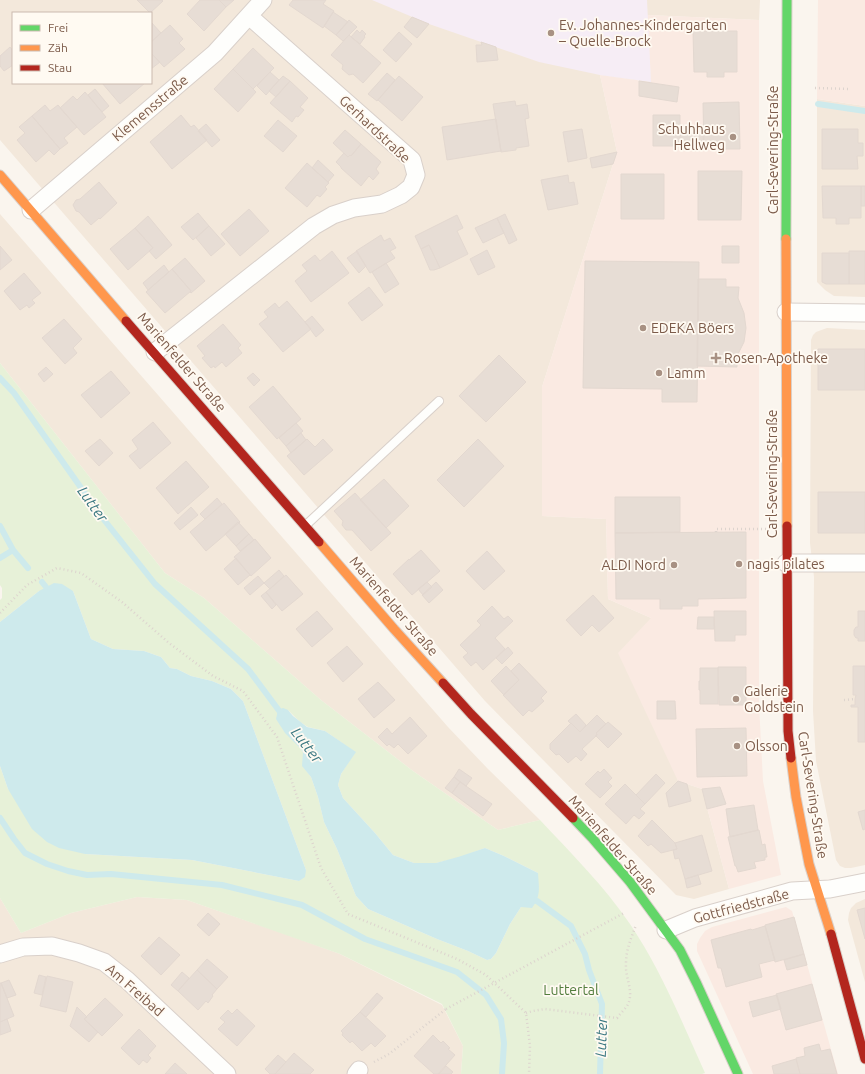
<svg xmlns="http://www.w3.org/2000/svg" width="865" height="1074" viewBox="0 0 865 1074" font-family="Ubuntu,sans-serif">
<rect width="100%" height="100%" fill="#faf5ee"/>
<!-- residential -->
<path fill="#f3e8db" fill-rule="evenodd" d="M0 0H760L759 20 647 15 651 82 600 75 617 152 613 164 542 387V516L606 519 608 599 651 618 678 781 702 789 729 889 694 899 676 895 485 701 0 140ZM13 13H151V83H13Z
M817 99 865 106V297L834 296 825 290 817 282Z
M0 214 448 727 488 769 540 820 498 830 413 771 321 700 204 598 165 573 0 363Z
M827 328 865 330V865L851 868H845L840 866 836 860 816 761 813 711 814 577 810 543 811 340 813 335 816 332Z
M137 897 187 900 285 934 340 954 442 1005 463 1046 461 1074H0V898L21 933 71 913Z
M865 899V982L848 920 849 913 851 908 856 903Z"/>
<!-- commercial -->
<path fill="#faeae2" d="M818 0H865V106L817 99Z
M647 15 759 20V704L763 781 781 875 729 889 702 789 678 781 618 653 651 618 608 599 606 519 542 516V387L613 164 617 152 600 75 651 82Z
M786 907 792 911 838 1074H753L697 951V944L700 938 705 931 712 927Z"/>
<!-- education -->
<path fill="#f6edf5" d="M372 0H647L651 82 600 75 539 62 429 24Z"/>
<!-- green -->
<path fill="#e7f1d8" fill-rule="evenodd" d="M0 363 165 573 204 598 321 700 413 771 498 830 540 820C571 853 604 886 630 924 661 970 682 1022 705 1073L702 1074H461L463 1046 442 1004 340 954 187 900 137 897 71 913 21 933 0 898V766L8 789 85 854 192 860 299 881 306 870 243 701 231 689 212 681 191 676 177 669 170 668 161 657 144 651 113 649 91 639 73 591H39L0 622V600L2 598V588L0 585ZM288 710 300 722 308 727 325 731 355 752 341 774 338 785 343 798 375 833 393 855 414 863H436L458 858 485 848 504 856 538 873 521 907 510 924 496 953 491 959 487 960 468 951 437 939 368 909 356 896 337 849 324 822 318 797 311 777 303 766V752L299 747Z"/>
<!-- water -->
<path fill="#ceeaec" d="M54 583 62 584 73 591 91 639 113 649 144 651 161 657 170 668 177 669 191 676 212 681 231 689 243 701 306 870 305 877 299 881 192 860 85 854 59 848 47 842 32 829 8 789 0 766V622L39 591Z
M283 708 288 710 293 716 307 727 325 731 356 752 341 774 338 785 343 798 375 833 393 855 414 863H436L458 857 485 848 504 856 538 873C539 888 541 896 532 908L521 907 510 924 496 953 491 959 487 960 468 951 437 939 368 909 356 896 337 849 324 822 318 797 311 777 302 766 303 752 299 747 285 733 276 719 278 710Z"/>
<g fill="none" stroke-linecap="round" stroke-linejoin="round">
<!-- stream -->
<path stroke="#ceeaec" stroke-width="6" d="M818 104 865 111
M0 378 14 393 101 516 155 584 248 669 283 716
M0 526 13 550 28 568
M0 558 13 550
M42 582 46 587
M0 818 14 839 25 853 47 864 68 871 87 875 111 874 222 885 302 905 365 939 457 972 486 995 501 1019 504 1043 502 1074
M529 900 537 901 571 926 585 954 589 970 602 1004 600 1074"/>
</g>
<!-- building -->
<path fill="#e7ddd5" stroke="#e3d8d0" d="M137 0H162L163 1 150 13Z
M200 0H219L226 7 204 31 187 14Z
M219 0H234L226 7Z
M293 0H326L323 4 334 11 323 28 289 5Z
M333 12 348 22 336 35 324 26Z
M412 17 429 24 417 38 404 27Z
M349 20 357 27 343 41 336 35Z
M151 22 161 33 151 42Z
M170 25 183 39 179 43 185 49 164 67 151 53V42Z
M357 30 360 33 362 30 366 34 364 36 365 37 360 44 351 37Z
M693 31H737V72H724V77H707V72H694Z
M399 32 412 44 396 62 383 50Z
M349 35 381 63 363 83 353 74 349 75 342 69 343 65 331 55Z
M481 42 496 47 498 60 477 62 476 45H482Z
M10 47 13 51V65L4 71 0 66V56Z
M253 48 274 68 253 89 233 69Z
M151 53 160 62 151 69Z
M233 69 256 92 238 112 214 89Z
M270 72 279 80 266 95 257 86Z
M387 73 395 80 377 101 368 94Z
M283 76 290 81 276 97 269 91Z
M399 76 423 97 402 121 378 100Z
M290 81 308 98 300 107 304 110 298 117 296 116 292 122 270 103Z
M639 81 679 87 677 102 639 96Z
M102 83H145L120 104Z
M95 89 109 106 102 112 88 95Z
M85 92 106 117 84 135 60 108 73 96 77 100Z
M515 101 516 106 527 104 529 118 525 119 529 146 516 148V150L501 152 493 104Z
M739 102 740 149H714V148H704L703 103Z
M45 105 50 111 58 105 77 127 64 138 68 143 60 149 32 116Z
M181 115 191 127 194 125 207 140 172 169 150 142Z
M653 115H680V146H653Z
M32 116 60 149 54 155 49 150 36 162 17 140 25 133 19 127Z
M496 119 501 151 447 160 442 127Z
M278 120 297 136 283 152 264 136Z
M206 124 220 140 212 147 198 131Z
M582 129 587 158 568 162 563 132Z
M822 129H858V143H863V156H857L858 169H822Z
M345 130 361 144 351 156 350 155 348 157 333 143Z
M703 132 704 148H680V133Z
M361 144 381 162 376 169 379 173 373 180 369 176 361 186 341 168V167L336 162 344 153 348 157 350 155 351 156Z
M617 152 613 164 592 168 590 158Z
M318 160 334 175 328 182 312 168Z
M307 163 329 183 325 187 327 189 320 197 317 195 307 207 285 188Z
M698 171H742L741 220H698Z
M621 174H664V219H621Z
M568 175 569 183 574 182 578 204 548 210 541 180Z
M99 182 117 203 100 219 99 218 91 225 79 212 76 211 73 205 76 200 80 199Z
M822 186H861V218H849V224H836V218H823Z
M861 186H865V206H861Z
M249 209 269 231 240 256 221 234Z
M198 213 209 226 193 240 181 227Z
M505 214 517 240 509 244 497 218Z
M457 215 463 228 457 231 468 254 440 268 429 245 421 249 415 236Z
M148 216 172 245 156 259 149 251 153 248 135 228Z
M497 218 504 233 483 243 475 228Z
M209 226 225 244 211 256 196 238Z
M135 228 153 248 128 270 110 249Z
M381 235 384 241 390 238 396 248 390 251 395 258 370 273 356 251Z
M429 245 440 268 434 270H430L421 249Z
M0 246 12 260 0 270Z
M722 246H739V263H722Z
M487 250 495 267 478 275 470 259Z
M332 251 349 273 311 302 295 281 307 271 302 265 315 255 320 261Z
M357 251 366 266 359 273 347 258Z
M849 251H865V284H849Z
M822 253H849V284H826L822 282Z
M185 258 205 281 191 293 190 292 191 291 172 269Z
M585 261 699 262 697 402H662V389L583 388Z
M386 263 399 284 385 293 372 272Z
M164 265 169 272 148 290 143 283Z
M172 269 191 291 165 313 146 292Z
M24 273 41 293 32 300 35 303 29 308 27 305 20 310 4 291Z
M698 279H726V287H739L738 298 744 313 746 328 744 342 737 356V367L697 366Z
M369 287 383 305 362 321 348 303Z
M287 301 311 329 283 352 259 324 268 317 264 312 275 303 279 308Z
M312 316 324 330 316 337 305 322Z
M64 319 82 339 73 348 77 353 65 364 42 338Z
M223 324 241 345 238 348 242 353 226 367 222 362 215 368 214 366 211 368 202 358 205 356 197 346Z
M818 349H865V390H818Z
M499 355 526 382 486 422 459 396Z
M46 367 53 374 44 382 38 374Z
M111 371 130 393 101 418 81 395Z
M253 373 260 380 254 386 247 378Z
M273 386 301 419 277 439 249 407Z
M153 422 171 443 140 469 129 456 138 449 132 440Z
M296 423 303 431 286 446 279 438Z
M301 433 306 440 291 453 286 446Z
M100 439 113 453 99 466 85 451Z
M307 439 315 447 323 439 333 450 304 475 287 456Z
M478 439 504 466 464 507 437 480Z
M186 461 209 487 178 514 156 488Z
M384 479 409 506 386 528 360 500Z
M818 492H865V533H818Z
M355 493 391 533 371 551 352 530H346L342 525 343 521 334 511Z
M615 497H680V532L615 533Z
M217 498 222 504 205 519 200 514Z
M224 503 240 522 206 551 190 532Z
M191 507 198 515 180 530 174 523Z
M238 522 249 534 236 546 225 534Z
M746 532V598L698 599V606H682V609H660V599H616L615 533Z
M249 534 254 540 240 551 236 546Z
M255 539 271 558 251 576 234 557Z
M421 550 440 571 412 595 393 574 409 559V560Z
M487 551 505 571 484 590 466 571Z
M236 558 250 575 238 585 224 569Z
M279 570 284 576 270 589 264 583Z
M286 575 303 594 282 611 266 592Z
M258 576 264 583 250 595 244 588Z
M427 582 432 587 423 595 418 589Z
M436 582 443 590 429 603 422 595Z
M266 592 276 605 272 609 261 596Z
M593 595 614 618 599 632 592 625 581 636 566 620Z
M492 606 504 619 508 616 513 621 495 638 505 649 483 670 476 662 471 666 463 657 468 653 460 645 481 625 477 621Z
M317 611 333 629 312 647 296 629Z
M714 611H746V635H735V641H715Z
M858 611H865V641H858V638H856L854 635V630L856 627H858Z
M698 617H714V629H697Z
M347 646 363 664 343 682 327 663Z
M508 647 513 653 502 664 496 658Z
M519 663 547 692 541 698 544 701 532 712 529 710 523 716 503 695 519 680 511 671Z
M506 666 519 680 504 695 491 681Z
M853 666H865V742H858V707H851V705H855V699L856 695H853Z
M718 667H746V705H719Z
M700 668H718V704H700V690H699V681H700Z
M378 682 395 700 374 718 358 699Z
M657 701H675L676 719H657Z
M576 714 586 725 580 732 571 723H570L568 721Z
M597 715 606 724 596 733 597 734 596 736 582 749 587 754 581 761 576 756 568 763 559 754 556 755 550 749V744L571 723 580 732Z
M410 717 427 736 408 754 398 744 394 748 389 744 387 746 378 737 387 728 392 734Z
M608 722 622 734 608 748 596 736 597 734 596 733Z
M746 728 747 776 697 777 696 729Z
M459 769 472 778 466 786 454 777Z
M604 769 612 778 608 782 612 786 600 798 585 784 598 771 600 773Z
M656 774 665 783 645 804 636 795Z
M454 777 460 782 452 793 445 788Z
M678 781 687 784 691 801 669 807 666 793Z
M460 782 492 804 483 816 452 793Z
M625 784 645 804 640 809 645 813 639 819 634 815 626 824 605 804Z
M720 787 726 804 707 809 702 789Z
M754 805 758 830 730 837 726 809Z
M865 810V829L863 830 858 812Z
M652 820 675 843 677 849 661 853 651 844 648 846 638 836Z
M759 830 762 845 765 844 767 857H765V860L754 862 756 868 738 872 736 866H735L728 837Z
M702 835 712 871 685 879 679 858 675 859 673 850 677 849 675 843Z
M698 875 701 884 687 888 685 879Z
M865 908V939L857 910Z
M208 913 220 924 209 936 197 925Z
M794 917 804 954 775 962 765 925Z
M765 926 775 960 759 964 762 977 726 987 721 968H718L711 940 751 929 752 930Z
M159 937 180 955 161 975 141 956Z
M804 954 807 965 787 970 784 960Z
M207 959 228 977 217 989 197 970Z
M197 970 217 989 212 995 213 996 208 1003 206 1001 198 1010 178 991Z
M182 972 189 978 178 991 171 985Z
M39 975 46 977 42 995 34 993Z
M47 976 73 982 66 1012 40 1006Z
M9 980 16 995 7 998 1 983Z
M0 983H1L14 1016 0 1022Z
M812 984 822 1020 786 1030 776 994Z
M377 993 383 998 366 1017 360 1012Z
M777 995 781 1009 753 1017 749 1002Z
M105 998 123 1015 102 1036 84 1019Z
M77 1007 87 1017 84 1019 98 1032 89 1042 70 1026Z
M237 1009 255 1026 237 1046 218 1029 225 1022 220 1018 228 1010 232 1014Z
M360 1012 386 1036 375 1047 371 1043 362 1051 352 1041 350 1043 342 1035 343 1033 341 1031Z
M7 1019 11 1031 0 1035V1022Z
M139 1029 156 1046 148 1055 151 1058 147 1063 143 1060 139 1065 121 1048Z
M433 1035 441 1043 443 1041 450 1048 448 1049 455 1055 438 1074H434L414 1056Z
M819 1044 821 1051 830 1049 837 1074H800L796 1058 805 1056 804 1048Z
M294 1053 314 1070 310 1074H275Z
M278 1055 286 1062 275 1074H270L265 1069Z
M796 1059 800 1074H774L772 1066Z
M175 1063 187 1074H165Z
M446 1066 453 1072 451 1074H439Z"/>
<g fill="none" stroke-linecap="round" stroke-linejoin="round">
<defs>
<path id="lane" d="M306 525 439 401"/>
<path id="street" d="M31 210 215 53 263 0
M786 312 865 313
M155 352 314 226 333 215 354 208 382 204 401 195 411 187 416 175 412 160 249 16
M786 563H865
M666 930 695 918 792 891 830 889 865 882
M0 954 23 947 52 946 79 953 104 962 127 980 227 1074
M356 1074 359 1070"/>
<path id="fast" d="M786 239 787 0
M573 818 593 839 630 882 680 950 697 984 738 1074"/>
<path id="slow" d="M0 175 126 321
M786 239 787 526
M319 542 394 629 443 683
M791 758 796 797 809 864 831 934"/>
<path id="jam" d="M126 321 319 542
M787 526 788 731 791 758
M443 683 471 714 573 818
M831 934 865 1059"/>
</defs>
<!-- lane casing -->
<use href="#lane" stroke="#d9d0ca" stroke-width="10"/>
<!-- street casing -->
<use href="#street" stroke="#d9d0ca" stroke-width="19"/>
<!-- fast casing -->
<use href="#fast" stroke="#dad0ca" stroke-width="11"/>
<!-- slow casing -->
<use href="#slow" stroke="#dad0ca" stroke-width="11"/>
<!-- jam casing -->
<use href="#jam" stroke="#dad0ca" stroke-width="11"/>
<!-- path -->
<path stroke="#ddd4ce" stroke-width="2.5" stroke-dasharray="1 3" stroke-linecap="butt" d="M815 88 851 89
M716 532V529H766
M0 613 27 585 57 568 81 573 122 602 169 643 213 676 243 691 277 737 321 868 348 914 457 959 486 975 526 1013 530 1046 529 1074
M844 700 855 699
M526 1013 533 1011 545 1009 617 1018C620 1014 624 1010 627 1006 635 992 625 979 626 964 626 949 631 939 636 925
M374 1062 389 1054 446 1009"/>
<!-- lane -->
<use href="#lane" stroke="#fefefc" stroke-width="8"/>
<!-- street -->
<use href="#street" stroke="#fefefc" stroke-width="17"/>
<!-- fast -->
<use href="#fast" stroke="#63d668" stroke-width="9"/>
<!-- slow -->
<use href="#slow" stroke="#ff974d" stroke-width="9"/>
<!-- jam -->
<use href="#jam" stroke="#b3261e" stroke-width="9"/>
<!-- path-bridge -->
<path stroke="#ddd4ce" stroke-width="2.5" stroke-dasharray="1 3" stroke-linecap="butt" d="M446 1009 624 913"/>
</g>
<!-- markers -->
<g fill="#a89183" stroke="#fffaf2" stroke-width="1.5">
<circle cx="551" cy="33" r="4"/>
<circle cx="733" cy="137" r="4"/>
<circle cx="643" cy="328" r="4"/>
<path d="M714 352h4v4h4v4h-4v4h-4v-4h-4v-4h4z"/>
<circle cx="659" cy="373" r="4"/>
<circle cx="739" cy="564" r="4"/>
<circle cx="674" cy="565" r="4"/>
<circle cx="736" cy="699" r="4"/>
<circle cx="737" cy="746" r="4"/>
</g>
<g text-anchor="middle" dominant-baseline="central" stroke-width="3.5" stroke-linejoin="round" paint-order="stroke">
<!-- poi labels -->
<g font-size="14" fill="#7c5b4a" stroke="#fffaf2" text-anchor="start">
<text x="559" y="25">Ev. Johannes-Kindergarten<tspan x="559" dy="16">– Quelle-Brock</tspan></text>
<text x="725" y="129" text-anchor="end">Schuhhaus<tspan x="725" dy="16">Hellweg</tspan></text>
<text x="651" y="328">EDEKA Böers</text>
<text x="724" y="358">Rosen-Apotheke</text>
<text x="667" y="373">Lamm</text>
<text x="747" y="564">nagis pilates</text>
<text x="666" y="565" text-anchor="end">ALDI Nord</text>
<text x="744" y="691">Galerie<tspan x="744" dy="16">Goldstein</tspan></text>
<text x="745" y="746">Olsson</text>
</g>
<!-- street labels -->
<g font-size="14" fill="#7c5b4a" stroke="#fffaf2">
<text transform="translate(150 108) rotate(-40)">Klemensstraße</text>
<text transform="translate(375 129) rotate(43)">Gerhardstraße</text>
<text transform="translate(773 150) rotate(-90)">Carl-Severing-Straße</text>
<text transform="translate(182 362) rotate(49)">Marienfelder Straße</text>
<text transform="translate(772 474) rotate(-90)">Carl-Severing-Straße</text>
<text transform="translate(394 606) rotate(49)">Marienfelder Straße</text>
<text transform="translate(813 795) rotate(81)">Carl-Severing-Straße</text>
<text transform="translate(613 845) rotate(49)">Marienfelder Straße</text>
<text transform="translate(741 906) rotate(-15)">Gottfriedstraße</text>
<text transform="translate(135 990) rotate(41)">Am Freibad</text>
</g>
<!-- park labels -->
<g font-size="14" fill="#527d3d" stroke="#fffaf2">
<text x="571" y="990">Luttertal</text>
</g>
<!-- water labels -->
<g font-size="15" font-style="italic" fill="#3b7882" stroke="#fffaf2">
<text transform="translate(93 504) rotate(54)">Lutter</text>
<text transform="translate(307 745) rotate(52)">Lutter</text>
<text transform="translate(601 1037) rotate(-88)">Lutter</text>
</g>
</g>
<!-- legend -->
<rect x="12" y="12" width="140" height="72" fill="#fffaf2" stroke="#cbbaaf"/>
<rect x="20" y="25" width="20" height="6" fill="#63d668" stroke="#cbbaaf"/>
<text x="48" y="32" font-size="12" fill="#7c5b4a">Frei</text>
<rect x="20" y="45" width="20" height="6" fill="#ff974d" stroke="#cbbaaf"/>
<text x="48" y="52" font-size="12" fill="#7c5b4a">Zäh</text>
<rect x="20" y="65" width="20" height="6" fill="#b3261e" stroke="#cbbaaf"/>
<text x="48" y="72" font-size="12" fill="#7c5b4a">Stau</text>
</svg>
